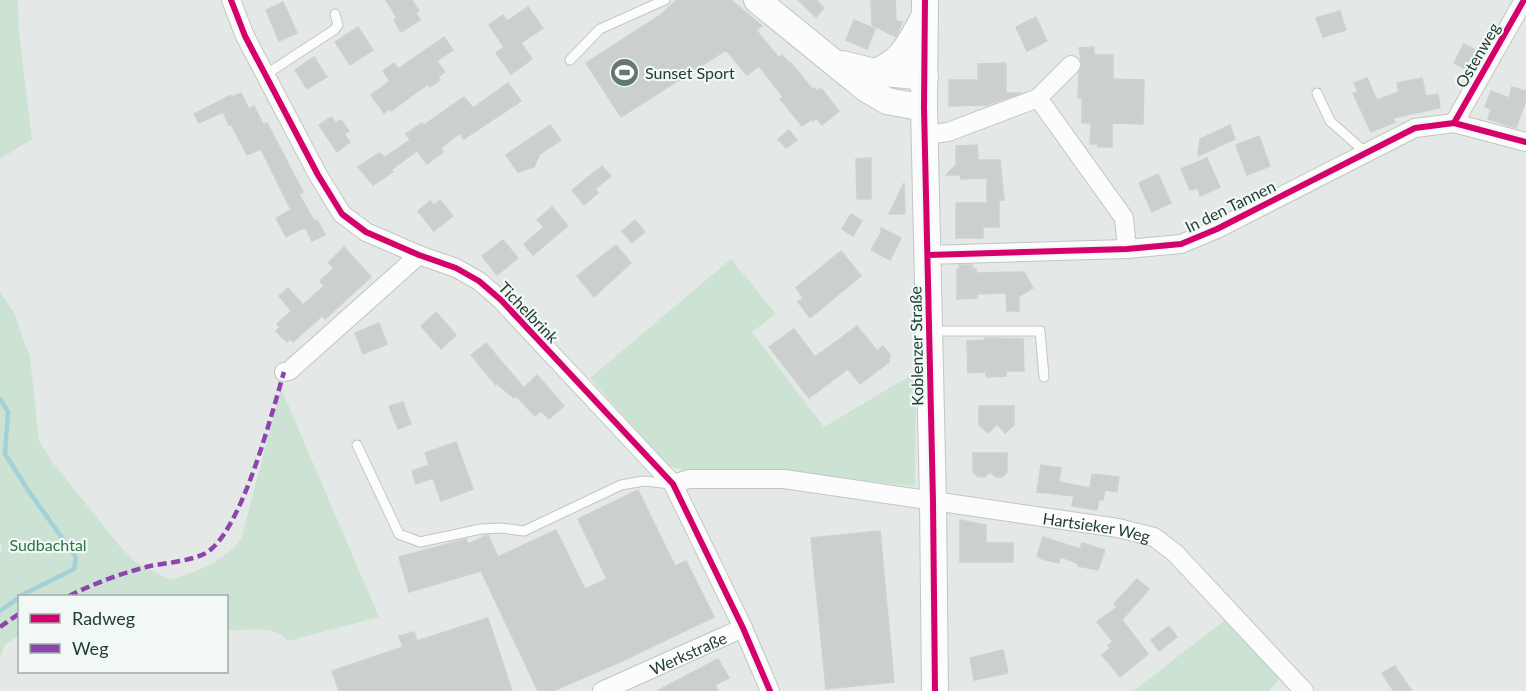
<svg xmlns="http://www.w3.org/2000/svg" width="1526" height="691" viewBox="0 0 1526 691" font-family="Lato,sans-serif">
<rect width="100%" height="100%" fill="#e4e9e7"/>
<!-- green -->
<path fill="#cce3d3" d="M0 0H18L19 33 32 139 0 159Z
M731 259 776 314 752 332 824 427 916 372 915 486 786 473 689 471 668 466 590 378Z
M0 292 14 313 30 357 39 441 53 463 117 543 135 562 171 580C201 569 221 564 241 539L281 388 379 617 288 641C274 624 246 630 227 631L226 596H20L19 635 5 645 0 658V554L2 549 0 541Z
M1228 618 1281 677 1269 691H1133Z"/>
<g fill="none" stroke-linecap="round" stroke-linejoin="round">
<!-- stream -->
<path stroke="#a3d1d9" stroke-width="4.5" d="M0 399 8 412 5 454 32 496 76 557 74 569 20 596
M0 611 20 597"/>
</g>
<!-- building -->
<path fill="#cbd0ce" stroke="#ccd2d0" stroke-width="1.5" d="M386 0H412L419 11 416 13 420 20 401 32 394 20 397 18Z
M677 0H731L762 26 756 30 779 58 782 55 790 64 791 63 812 89 814 88 817 91 821 88 839 111 822 125 816 118 813 121 812 119 802 126 780 99 783 97 759 66 747 75 726 50 621 117 586 63 659 16Z
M798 0H816L824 8 816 17Z
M871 0H895L896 21 902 22 896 37 872 25Z
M283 2 297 33 279 41 266 10Z
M528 7 543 28 521 43 532 59 511 74 496 53 504 47 489 25 503 15 507 21Z
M1340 11 1346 30 1323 37 1316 18Z
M1036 17 1047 41 1027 51 1016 27Z
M854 20 875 29 867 49 846 40Z
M358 27 373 50 350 65 335 42Z
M444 37 453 50 437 61 445 72 438 77 440 80 430 87 428 84 391 111 390 109 384 113 371 95 390 81 383 71 394 63 398 69Z
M1464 44 1481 53 1470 72 1454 63Z
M1094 47V55H1113V79L1144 80 1143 124 1112 123V147H1098V144H1090L1091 123H1082V98H1078L1079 73 1082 67 1079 48Z
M314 57 327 77 307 89 295 70Z
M1006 63V93H1021L987 105 949 106V80H978V64Z
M1367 78 1377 100 1399 92 1397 83 1422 78 1426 96 1438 94 1440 108 1393 118 1395 122 1371 132 1353 93 1358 92 1354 83Z
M508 83 521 101 464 139 460 133 441 148 443 152 427 164 417 151 391 170 393 172 373 185 358 167 379 153 385 157 410 140 406 134 422 123 424 125 464 97 473 108Z
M1512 87 1526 91V100L1516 128 1488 119 1491 109 1485 107 1491 91 1509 98Z
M241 93 249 109 254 106 263 124 267 123 303 192 299 194 314 221 317 220 325 235 312 241 305 227 286 237 276 218 291 210 261 149 247 155 231 124 229 125 223 112 199 123 194 114 231 95 232 97Z
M331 117 336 123 341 120 349 131 344 134 350 142 337 152 319 125Z
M550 125 561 140 540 154 534 167 518 172 506 155Z
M1230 125 1235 139 1198 156 1200 139Z
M789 130 797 140 786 148 778 139Z
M1259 136 1270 166 1247 175 1236 145Z
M977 145 978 160H1000L1004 200H999V227H983V238H956V203H987V178L961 179 960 175H946L956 165V146Z
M871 158V199H857L856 159Z
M1207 158 1220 187 1200 196 1198 188 1190 190 1181 169Z
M602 166 611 176 595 189 598 193 584 205 572 190Z
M1158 174 1171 203 1152 212 1139 183Z
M904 183 905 214H889Z
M440 200 453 216 434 231 418 211 430 201 434 205Z
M552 207 568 226 533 255 524 244 544 227 537 220Z
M851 214 862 221 853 236 842 229Z
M635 220 645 232 632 243 622 231Z
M881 228 901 238 890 260 871 250 881 233Z
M503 240 518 258 497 275 482 256Z
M616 245 631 263 594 297 577 276Z
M344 247 371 277 325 319 323 315 293 342 290 338 287 342 276 331 280 327 277 324 291 311 279 296 288 288 303 305 324 286 320 281 334 268 328 263Z
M841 251 861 276 810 318 798 302 803 298 796 288Z
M959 265H972V268L976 269V273L1024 272 1033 288 1019 296V311H1007L1006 293 977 294V298L957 299V269H959Z
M436 312 456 335 441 349 421 326Z
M379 323 387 344 363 354 355 333Z
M857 326 877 351 883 346 890 355 889 362 860 384 848 369 809 398 769 347 794 329 815 357Z
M985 338 1023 339 1024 371H1006V376L986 377V372L968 373 967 341 985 340Z
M486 343 524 388 537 375 564 406 549 419 541 411 535 416 516 396 514 398 497 384 496 385 471 355Z
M403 402 411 424 398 429 389 406Z
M979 406H1014V425L1005 433 997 424 988 433 979 425Z
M456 442 473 489 441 501 433 478 416 484 412 471 429 465 425 453Z
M973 453H1007V472L1002 477H996L990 472 985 477H978L973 472Z
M1041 465 1061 468 1059 482 1090 488 1092 474 1119 477 1117 492 1105 490 1103 500H1099L1097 510 1072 506 1074 496 1037 492Z
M638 490 675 566 686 561 714 617 622 661 553 691H538L481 571 409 592 399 557 466 539 468 544 488 535 498 557 556 530 585 589 607 579 578 519Z
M960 520 986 525V543H1013V562H960Z
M880 531 894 682 826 689 811 538Z
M1043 537 1080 549 1082 543 1105 550 1098 570 1078 566 1077 563 1061 557 1059 563 1042 559 1037 556Z
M1137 579 1149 589 1122 620 1148 654 1120 677 1102 655 1110 648 1108 645 1113 642 1097 622 1117 607 1114 604Z
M488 618 512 691H339L332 671 403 647 399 636 414 632 417 641Z
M1169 626 1177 637 1159 651 1151 640Z
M1003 650 1008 673 974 680 970 658Z
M718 659 729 678 715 685 718 691H657Z
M1395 666 1400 674 1412 691 1393 690 1382 673Z"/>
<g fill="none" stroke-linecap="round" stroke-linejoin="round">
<defs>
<path id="lane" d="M570 60 600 29 665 0
M265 75 334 30 338 25 335 14
M1317 93 1330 121 1366 153
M932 331H1040L1044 377
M357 445 399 534 420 542 481 529 501 528 524 531 621 485 644 481 671 484"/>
<g id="street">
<path d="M231 0 245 36 318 175 342 214 366 232 419 255 456 268 479 281 501 300 673 484 743 628 770 691"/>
<path d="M1038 98 1124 218 1127 249"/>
<path d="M1454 123 1524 0"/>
<path d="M925 135 948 132 1038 98 1071 65"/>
<path d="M928 255 1127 249 1181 244 1217 229 1415 128 1454 123 1526 142"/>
<path d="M284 372 289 371 419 255"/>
<path id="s1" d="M673 484 689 479H784L1118 528 1154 537 1175 553 1304 691"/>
<path id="s2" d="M602 691 743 628"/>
</g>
<path id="secondary" d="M757 0 865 88 887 101 924 108
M925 0 924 108 933 501 935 691
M842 64 875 72 925 77
M875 72C903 61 909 44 923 19"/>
</defs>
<!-- lane casing -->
<use href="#lane" stroke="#c1c6c4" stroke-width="11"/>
<!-- street casing -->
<use href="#street" stroke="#c1c6c4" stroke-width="20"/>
<!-- secondary casing -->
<use href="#secondary" stroke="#bfc7c4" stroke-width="28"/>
<!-- lane -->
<use href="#lane" stroke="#fbfcfb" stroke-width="9"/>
<!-- street -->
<use href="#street" stroke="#fbfcfb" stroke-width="18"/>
<!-- secondary -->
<use href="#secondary" stroke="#fbfcfb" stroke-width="26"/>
<!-- quiet -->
<path stroke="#8e44ad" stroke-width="4.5" stroke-dasharray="9 4.5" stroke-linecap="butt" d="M69 596C95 583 122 573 150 566 166 563 190 561 204 554 241 536 272 412 284 372
M0 627 20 613"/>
<defs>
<path id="cycleway" d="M231 0 245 36 318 175 342 214 366 232 419 255 456 268 479 281 501 300 673 484 743 628 770 691
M925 0 924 108 933 501 935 691
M1454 123 1524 0
M928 255 1127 249 1181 244 1217 229 1415 128 1454 123 1526 142"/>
</defs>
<!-- cycleway casing -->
<use href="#cycleway" stroke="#f1f8f5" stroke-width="10"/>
<!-- cycleway -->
<use href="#cycleway" stroke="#d6006c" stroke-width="6"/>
</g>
<!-- icons -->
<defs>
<symbol id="stadium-disc" viewBox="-11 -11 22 22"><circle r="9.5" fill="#657973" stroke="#f1f8f5"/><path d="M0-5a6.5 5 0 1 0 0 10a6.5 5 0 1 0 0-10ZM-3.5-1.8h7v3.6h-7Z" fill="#fff"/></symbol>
</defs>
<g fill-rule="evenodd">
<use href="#stadium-disc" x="608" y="56" width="33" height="33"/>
</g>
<g text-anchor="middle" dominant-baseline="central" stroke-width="4.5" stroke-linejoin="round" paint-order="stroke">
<!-- street labels -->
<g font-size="16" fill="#213d35" stroke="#f1f8f5">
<text transform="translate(1477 55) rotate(-60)">Ostenweg</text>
<text transform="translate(1230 206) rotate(-26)">In den Tannen</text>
<text transform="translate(529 312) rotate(46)">Tichelbrink</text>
<text transform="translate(916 346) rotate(-91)">Koblenzer Straße</text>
<text stroke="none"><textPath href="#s1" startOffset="428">Hartsieker Weg</textPath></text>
<text stroke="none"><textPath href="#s2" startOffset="94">Werkstraße</textPath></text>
</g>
<!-- poi labels -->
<g font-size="16" fill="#213d35" stroke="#f1f8f5" text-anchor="start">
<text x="645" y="72">Sunset Sport</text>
</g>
<!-- park labels -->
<g font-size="16" fill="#2a7547" stroke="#f1f8f5">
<text x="48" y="544">Sudbachtal</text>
</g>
</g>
<!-- legend -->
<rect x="18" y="595" width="210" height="78" fill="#f1f8f5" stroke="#9eada8" stroke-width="1.5"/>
<rect x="30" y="614" width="30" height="9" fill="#d6006c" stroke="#9eada8" stroke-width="1.5"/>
<text x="72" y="625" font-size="18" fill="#213d35">Radweg</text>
<rect x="30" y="644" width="30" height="9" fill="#8e44ad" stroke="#9eada8" stroke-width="1.5"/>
<text x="72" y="655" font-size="18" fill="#213d35">Weg</text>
</svg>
